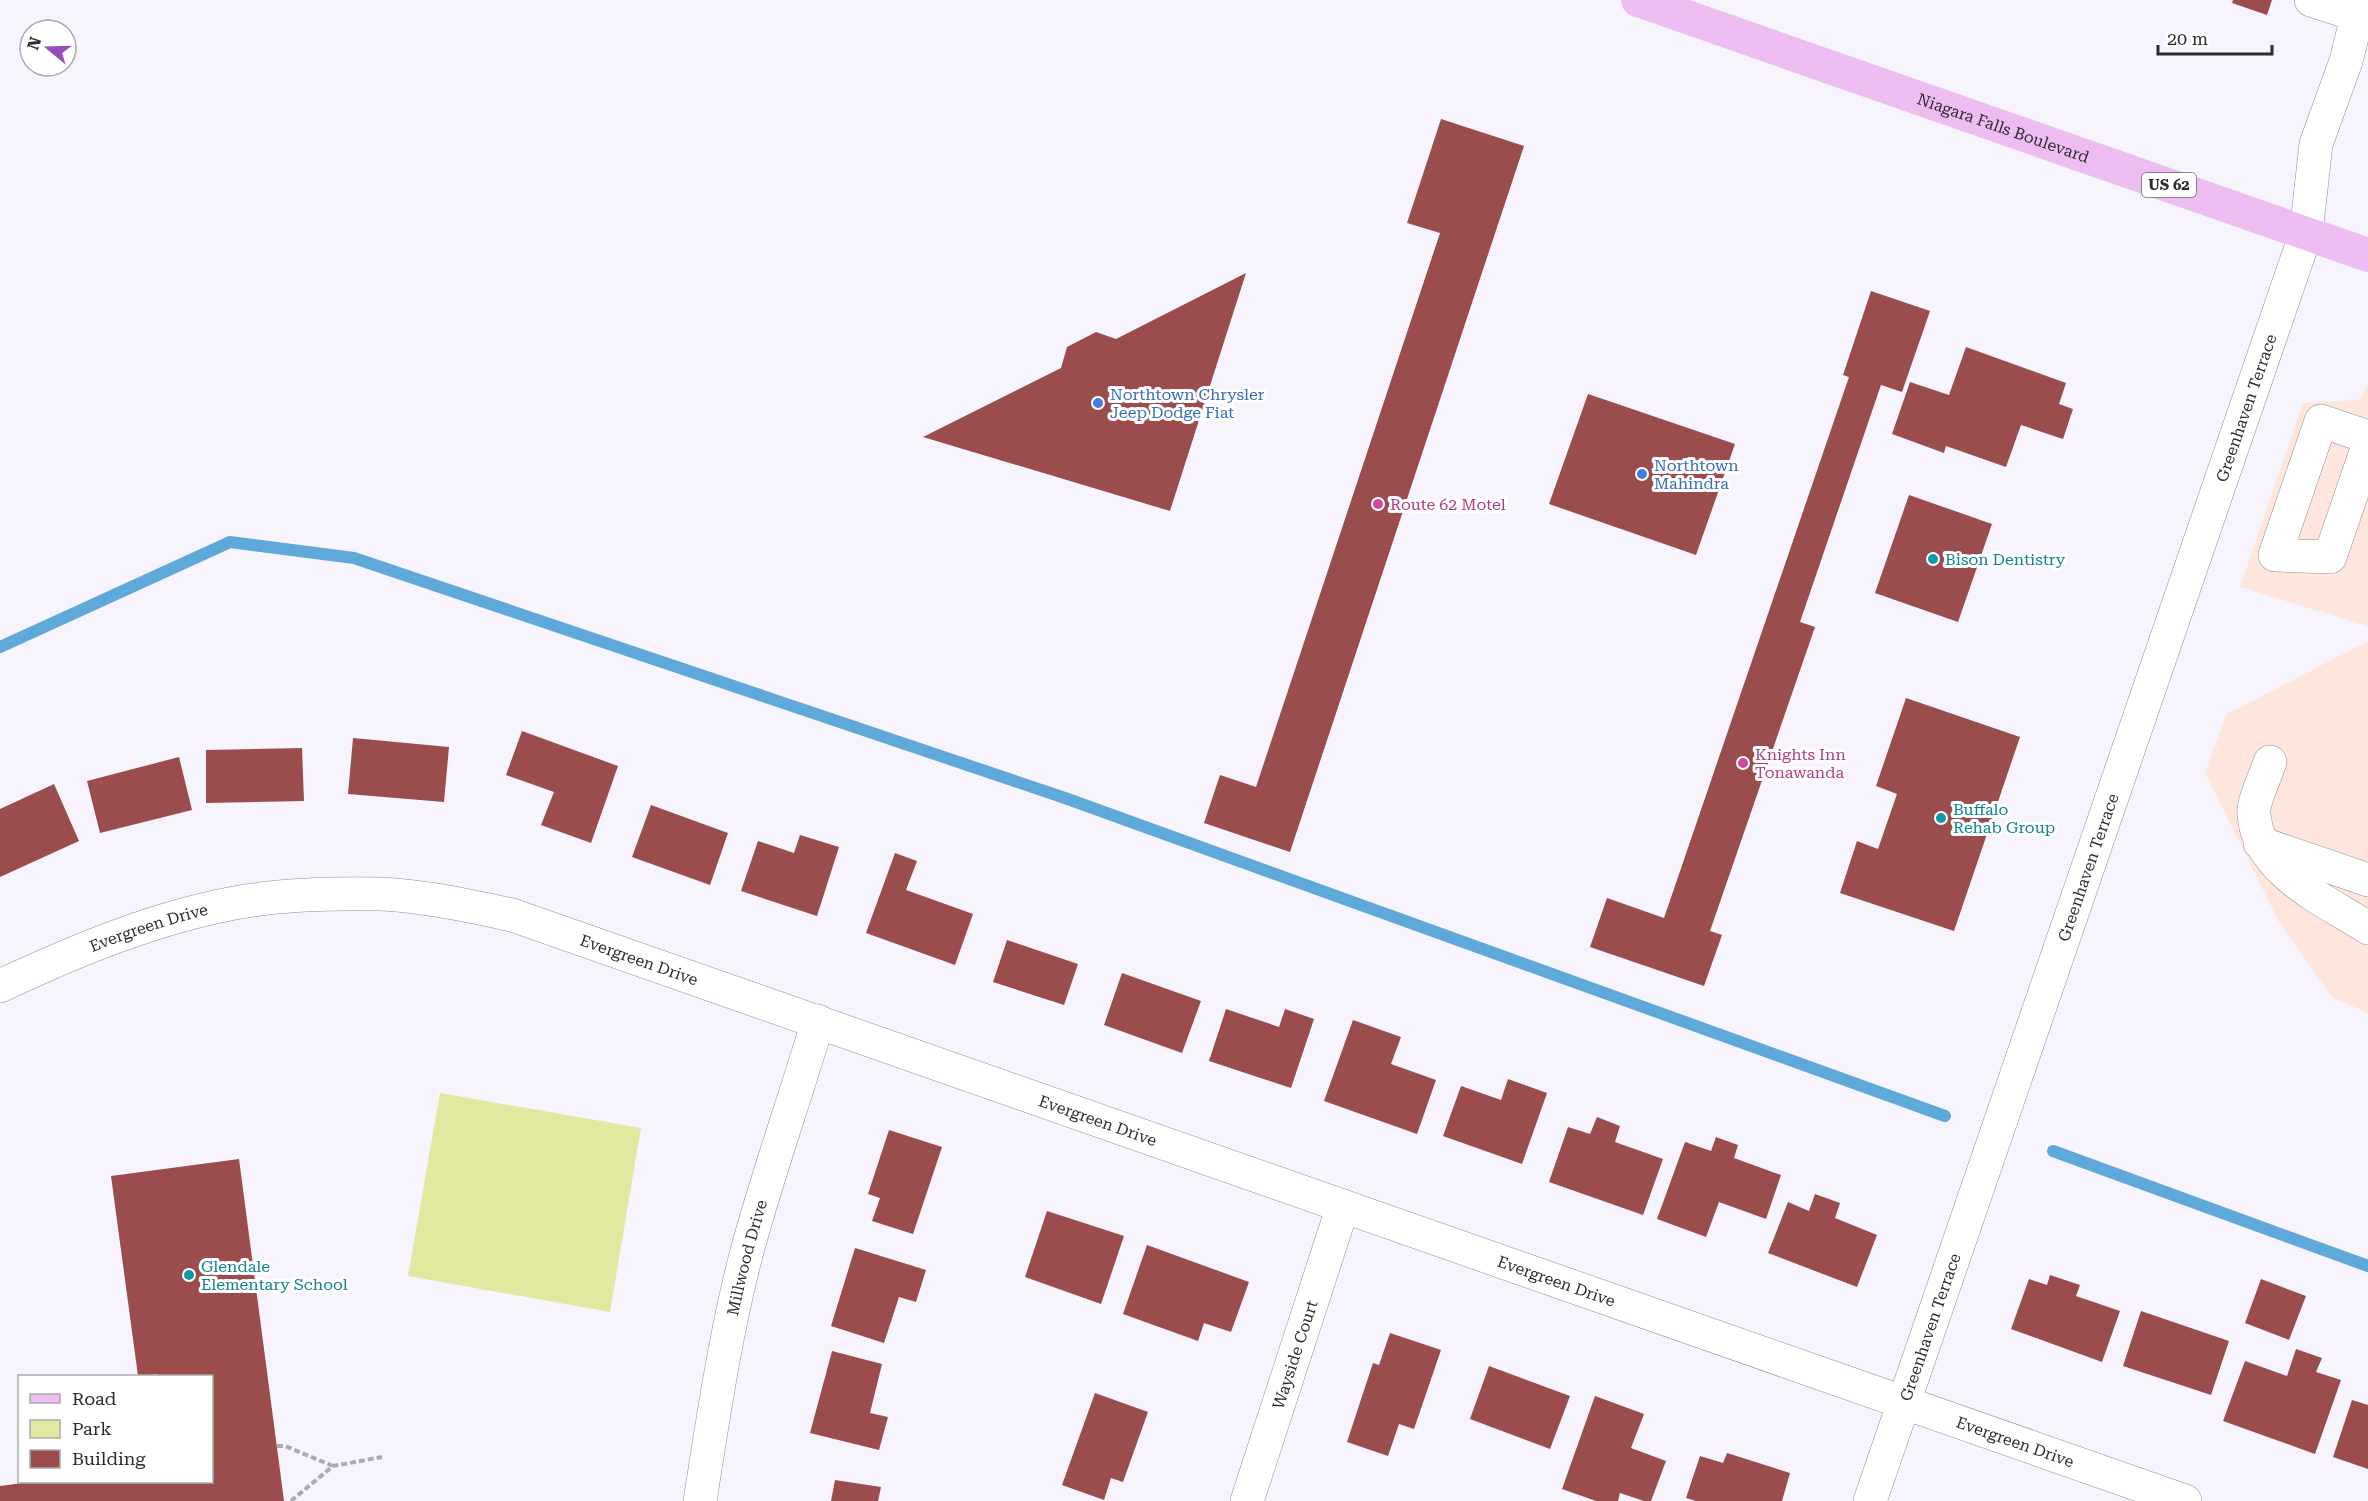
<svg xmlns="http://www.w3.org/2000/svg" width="2368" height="1501" viewBox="0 0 2368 1501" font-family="'Roboto Serif',serif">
<rect width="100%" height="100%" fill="#f7f4fd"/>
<!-- commercial -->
<path fill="#fee6dc" d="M2368 384V626L2240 587 2303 403 2359 400Z
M2368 641V1013L2332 997 2279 922 2205 773 2226 715Z"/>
<!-- green -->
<path fill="#e1e9a0" d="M440 1093 641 1128 610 1312 408 1276Z"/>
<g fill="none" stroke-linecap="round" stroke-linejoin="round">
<!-- stream -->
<path stroke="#5fa9da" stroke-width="12" d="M0 647 230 542 354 558 1065 798 1945 1116
M2053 1151 2368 1266"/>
</g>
<!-- building -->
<path fill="#9a4d4c" d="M2233 0H2272L2267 15 2232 3Z
M1441 119 1524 146 1290 852 1204 823 1220 775 1256 787 1440 233 1407 223Z
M1246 273 1170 511 923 437 1061 368 1067 347 1096 332 1116 339Z
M1871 291 1930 311 1902 392 1881 385 1800 622 1815 627 1710 931 1722 935 1704 986 1590 947 1607 898 1664 918 1849 377 1843 375Z
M1966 347 2066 383 2059 404 2073 409 2063 439 2021 425 2006 467 1946 446 1944 453 1892 434 1910 382 1949 395Z
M1588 394 1735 444 1696 555 1549 504Z
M1909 495 1992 524 1958 622 1875 593Z
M1906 698 2020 737 1954 931 1840 893 1857 841 1878 849 1897 794 1876 786Z
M522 731 618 766 591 843 541 825 554 792 506 775Z
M353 738 449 747 444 802 348 794Z
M302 748 304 801 206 803V750Z
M179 757 192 810 100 833 87 781Z
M54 784 79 841 0 877V809Z
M651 805 728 833 710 885 632 857Z
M800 835 839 847 817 916 741 891 758 841 794 853Z
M895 853 917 861 906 890 973 914 955 965 866 933Z
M1007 940 1078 964 1064 1005 993 982Z
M1122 973 1201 1001 1182 1053 1104 1025Z
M1226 1009 1279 1027 1285 1009 1314 1019 1291 1088 1209 1061Z
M1353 1020 1401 1037 1391 1064 1436 1080 1417 1134 1324 1101Z
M1508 1079 1547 1093 1522 1164 1443 1136 1461 1086 1501 1100Z
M1597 1117 1620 1126 1615 1142 1663 1159 1643 1215 1549 1182 1568 1127 1590 1134Z
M889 1130 942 1147 913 1234 872 1221 880 1198 868 1194Z
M1716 1137 1738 1145 1734 1158 1781 1175 1766 1219 1719 1202 1706 1237 1657 1219 1685 1142 1711 1151Z
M239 1159 284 1501H0V1486L30 1482H212V1376H157V1374L138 1376 111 1176Z
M1815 1194 1840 1203 1835 1218 1877 1235 1857 1287 1768 1253 1788 1202 1809 1211Z
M1047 1211 1124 1236 1101 1304 1025 1277Z
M1147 1245 1249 1282 1231 1332 1204 1323 1198 1341 1123 1314Z
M855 1248 926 1270 916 1302 899 1297 884 1343 831 1326Z
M2050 1275 2080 1285 2076 1296 2120 1311 2102 1362 2011 1329 2029 1279 2047 1285Z
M2261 1279 2306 1296 2289 1340 2245 1323Z
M2141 1311 2229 1341 2211 1395 2123 1366Z
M1390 1333 1441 1350 1414 1429 1399 1424 1388 1456 1347 1442 1373 1363 1379 1365Z
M2296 1349 2322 1358 2316 1372 2341 1380 2315 1454 2223 1421 2245 1361 2287 1376Z
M832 1351 882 1364 870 1413 888 1417 879 1450 810 1433Z
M1489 1366 1570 1396 1550 1449 1470 1419Z
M1095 1393 1148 1412 1123 1482 1111 1478 1104 1500 1062 1485Z
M1595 1396 1644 1414 1631 1448 1666 1461 1651 1501H1644L1620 1493 1618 1501H1596L1562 1489Z
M2352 1400 2368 1405V1469L2333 1457Z
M1727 1453 1790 1473 1782 1501H1696L1686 1498 1700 1456 1723 1463Z
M835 1480 881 1487 878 1501H831Z"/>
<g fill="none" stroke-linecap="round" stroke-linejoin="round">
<defs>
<g id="minor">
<path d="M2311 0 2357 15"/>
<path d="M2368 437 2321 421 2275 555 2330 557 2368 446"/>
<path d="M2270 762C2266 775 2252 803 2254 815 2259 873 2325 900 2368 928"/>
<path d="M2260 843 2368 880"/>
<path id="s1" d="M0 986C77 950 156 917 240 902 287 894 334 893 381 894 425 896 469 906 512 915L2185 1501"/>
<path id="s2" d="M700 1501C713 1419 725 1336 746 1255 767 1176 795 1099 818 1021"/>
<path id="s3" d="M1247 1501 1343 1206"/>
<path id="s4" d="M1870 1501 2306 233 2316 144 2346 61 2361 0"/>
</g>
<g id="major">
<path id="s5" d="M1638 0 2368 255"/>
</g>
</defs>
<!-- minor casing -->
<use href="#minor" stroke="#908e96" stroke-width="34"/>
<!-- major casing -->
<use href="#major" stroke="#d5d5d5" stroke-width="34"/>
<!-- path -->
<path stroke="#adabb1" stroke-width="4" stroke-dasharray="6 3" stroke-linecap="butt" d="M277 1446H285L333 1466
M291 1501 333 1466 382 1457"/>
<!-- minor -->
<use href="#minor" stroke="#fff" stroke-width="33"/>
<!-- major -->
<use href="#major" stroke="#edbdf2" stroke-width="33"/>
</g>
<!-- markers -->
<g fill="#3f7fe0" stroke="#fff" stroke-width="2">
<circle cx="1098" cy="403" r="6"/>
<circle cx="1642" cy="474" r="6"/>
</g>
<g fill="#d1479c" stroke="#fff" stroke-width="2">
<circle cx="1378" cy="504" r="6"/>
<circle cx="1743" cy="763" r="6"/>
</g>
<g fill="#0f9aa8" stroke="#fff" stroke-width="2">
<circle cx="1933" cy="559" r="6"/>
<circle cx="1941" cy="818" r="6"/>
<circle cx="189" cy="1275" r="6"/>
</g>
<g text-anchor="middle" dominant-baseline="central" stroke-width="6" stroke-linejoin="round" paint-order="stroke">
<!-- shield labels -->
<rect fill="#fff" stroke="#6b6b6d" stroke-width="1.5" x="2142" y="173" width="54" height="24" rx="4.5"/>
<g font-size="15" font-weight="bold" fill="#2c2b2e">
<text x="2169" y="185">US 62</text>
</g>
<!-- street labels -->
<g font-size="16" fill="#2c2b2e" stroke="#fff">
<text stroke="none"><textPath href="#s5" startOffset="387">Niagara Falls Boulevard</textPath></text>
<text stroke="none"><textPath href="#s4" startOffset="1156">Greenhaven Terrace</textPath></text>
<text stroke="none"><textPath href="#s4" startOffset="670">Greenhaven Terrace</textPath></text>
<text stroke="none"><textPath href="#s1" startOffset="160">Evergreen Drive</textPath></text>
<text stroke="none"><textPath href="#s1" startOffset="664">Evergreen Drive</textPath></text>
<text stroke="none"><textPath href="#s1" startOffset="1150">Evergreen Drive</textPath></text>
<text stroke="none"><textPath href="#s2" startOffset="248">Millwood Drive</textPath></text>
<text stroke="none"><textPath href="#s1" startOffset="1636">Evergreen Drive</textPath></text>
<text stroke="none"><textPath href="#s4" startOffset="184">Greenhaven Terrace</textPath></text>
<text stroke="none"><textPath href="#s3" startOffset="154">Wayside Court</textPath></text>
<text stroke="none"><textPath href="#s1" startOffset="2122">Evergreen Drive</textPath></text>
</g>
<!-- shop labels -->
<g font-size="16" fill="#366cbe" stroke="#fff" text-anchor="start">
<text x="1110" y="394">Northtown Chrysler<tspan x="1110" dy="18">Jeep Dodge Fiat</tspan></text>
<text x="1654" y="465">Northtown<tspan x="1654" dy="18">Mahindra</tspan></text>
</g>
<!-- hotel labels -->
<g font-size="16" fill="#b23c85" stroke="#fff" text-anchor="start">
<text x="1390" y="504">Route 62 Motel</text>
<text x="1755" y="754">Knights Inn<tspan x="1755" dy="18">Tonawanda</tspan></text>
</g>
<!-- culture labels -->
<g font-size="16" fill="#0d838f" stroke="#fff" text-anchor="start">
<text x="1945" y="559">Bison Dentistry</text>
<text x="1953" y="809">Buffalo<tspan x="1953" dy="18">Rehab Group</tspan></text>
<text x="201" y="1266">Glendale<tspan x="201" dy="18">Elementary School</tspan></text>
</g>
</g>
<!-- legend -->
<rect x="18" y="1375" width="195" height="108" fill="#ffffff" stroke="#abaaab" stroke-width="1.5"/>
<rect x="30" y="1394" width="30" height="9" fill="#edbdf2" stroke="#abaaab" stroke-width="1.5"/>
<text x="72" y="1405" font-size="18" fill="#2c2b2e">Road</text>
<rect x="30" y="1420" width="30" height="18" fill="#e1e9a0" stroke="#abaaab" stroke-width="1.5"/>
<text x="72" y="1435" font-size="18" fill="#2c2b2e">Park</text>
<rect x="30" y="1450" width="30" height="18" fill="#9a4d4c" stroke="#abaaab" stroke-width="1.5"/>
<text x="72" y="1465" font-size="18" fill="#2c2b2e">Building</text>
<!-- north arrow -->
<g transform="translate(48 48) rotate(289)"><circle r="28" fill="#ffffff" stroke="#abaaab" stroke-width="1.5"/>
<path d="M0-4.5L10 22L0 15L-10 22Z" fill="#994bbc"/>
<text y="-9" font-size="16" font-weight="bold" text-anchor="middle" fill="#2c2b2e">N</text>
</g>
<!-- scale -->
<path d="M2158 45v9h114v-9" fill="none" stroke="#2c2b2e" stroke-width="3"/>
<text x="2167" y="45" font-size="18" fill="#2c2b2e" stroke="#ffffff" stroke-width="4.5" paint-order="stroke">20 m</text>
</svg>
